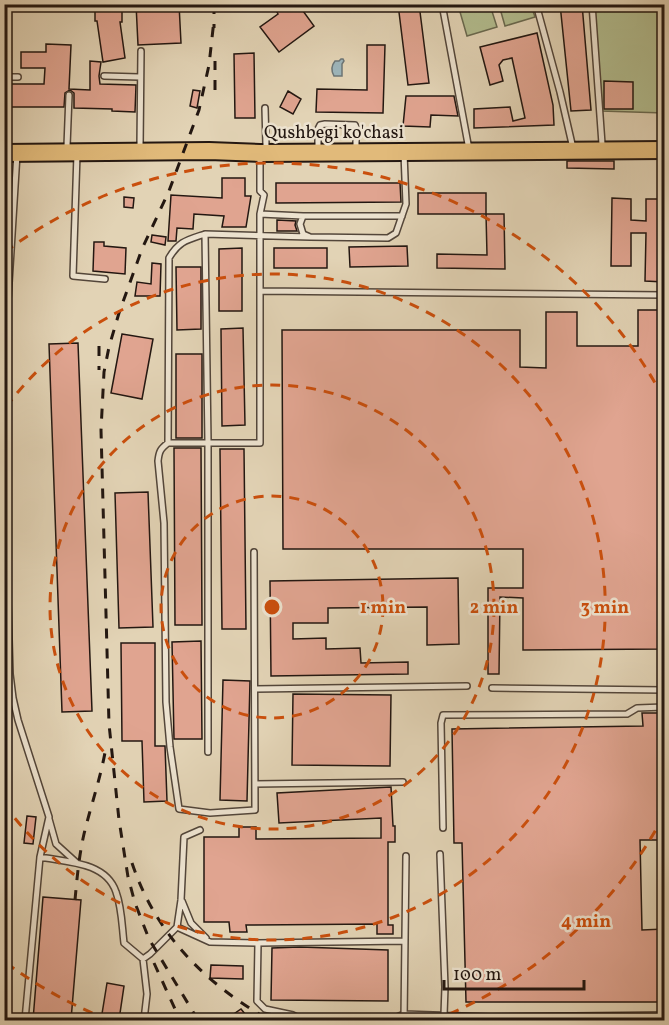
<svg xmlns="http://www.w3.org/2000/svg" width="669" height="1025" viewBox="0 0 669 1025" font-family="Vollkorn,serif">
<rect width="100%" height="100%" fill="#e2d3b5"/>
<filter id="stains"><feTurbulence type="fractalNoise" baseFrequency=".00333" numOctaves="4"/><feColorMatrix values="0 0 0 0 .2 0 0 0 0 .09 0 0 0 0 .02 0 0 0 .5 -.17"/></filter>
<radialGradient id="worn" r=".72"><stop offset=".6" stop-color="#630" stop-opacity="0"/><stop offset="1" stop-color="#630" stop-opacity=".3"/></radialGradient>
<!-- green -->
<path fill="#b2bc8e" stroke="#6a6a50" stroke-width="1.5" d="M458 5H490L497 27 467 36Z
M499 5H531L535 17 505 26Z
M594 5H664V113L601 111Z"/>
<!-- water -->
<path fill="#9cb4ba" stroke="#6c7576" stroke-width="1.5" d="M341 59H343L344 61 342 64V76H334C331 71 331 66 335 61H339Z"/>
<!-- building -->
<path fill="#e0a490" stroke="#231711" stroke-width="1.5" d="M95 4H122V22H120L125 58 103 62 97 21H95Z
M136 4H179L181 43 138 45Z
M284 4H298L314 26 279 52 260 27 278 14 276 10Z
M398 4H419L429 83 408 85Z
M560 4H582L591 110 571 111Z
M537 33 553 105 554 125 474 128V109L510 107 513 121 525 118 512 58 503 60 499 65 503 81 490 85 480 47Z
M46 44 71 45 69 89 90 90V61L101 62 99 76 100 84 136 85 135 112 112 111V109L74 108V93L70 90 65 93 64 107H4V84H44L45 68H21V52H46Z
M367 45H385L383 113 316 112 317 89 367 90Z
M254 53 255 118H235L234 54Z
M604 81 633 82V109H604Z
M193 90 200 91 197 108 190 106Z
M288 91 301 99 293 114 280 107Z
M406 96H454L458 116 431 115 430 127 403 126Z
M567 161H614V169L567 168Z
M222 178H245V196H251L246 227H222L224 216 194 214 193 229 177 228 176 241H168L171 195 222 198Z
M276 183H400L401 202 276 203Z
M418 193H486V214H418Z
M124 197 134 198 133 208 124 207Z
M612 198 631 199V220L646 221V199H664V282L645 281 646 233H631V266H611Z
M486 214H504L505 269 437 268V254L487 255Z
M277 220 296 221 295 225 297 231H277Z
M152 235 166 237 165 245 151 242Z
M94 242H104V246L126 248 125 274 93 271Z
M407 246 408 266 350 267 349 247Z
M242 248V311H219V249Z
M274 248H327V268H274Z
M152 263 161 264 160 296H135L137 282 151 284Z
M176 267H201V329L177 330Z
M638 310H664V649L523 650V598L500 597 499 674H488V588H523V549H283L282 330H520V367L546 368V312H577V346H638Z
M243 328 245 425 222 426 221 329Z
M122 334 153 339 142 399 111 393Z
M78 343 92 711 62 712 49 344Z
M176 354H202V438H176Z
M174 448H201L202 625H175Z
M220 449H244L246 629H222Z
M148 492 153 627 119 628 115 493Z
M458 578 459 644 427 645V607L328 608V623H293V639L326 638V649L360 648 361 663 408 662V674L271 676 270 581Z
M201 641 202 739H174L172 642Z
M121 643H155V746H165L167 801 144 802 142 741H122Z
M223 680 250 681 247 801 220 800Z
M293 694 391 695 390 766 292 765Z
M642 713H664V840H640L642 930 664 929V1002H466L462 843H454L452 729 643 726Z
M391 787 393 826H395V842H388V925H393V934H377V924L246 925 247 932H230L229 922H204V837H239V827H256V839L381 838V818L279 823 277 793Z
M27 816 36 817 33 844 24 843Z
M43 897 81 900 71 1020H33Z
M300 947 388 950V1001L271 1000 272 948Z
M211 965 243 966V979L210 978Z
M107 983 124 986 119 1020H101Z
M241 1009 250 1020H225Z"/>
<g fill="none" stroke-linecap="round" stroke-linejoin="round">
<defs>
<path id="service" d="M442 4 468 144
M536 4 560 92 572 144
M592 4 602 144
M104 76 139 77
M4 77H18
M265 108 266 145
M318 145V129L320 125 325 124 355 125 356 127V145
M67 146 69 95
M140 146 141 51
M77 154 73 276 105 279
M260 214 303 216
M402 216H303L300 224 303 234 310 237 388 238 396 233 406 204 404 153
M205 234 208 442V752
M260 291 664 295
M4 313 8 299 17 154
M168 443 169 258C179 241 187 240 205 234L310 237
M4 464 10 674 13 698 18 720 49 817 40 857 25 1020
M254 552 255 810 210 813 179 809 170 747 166 702 164 523 158 461C159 452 160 449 168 443H260V214L264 195 260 191V154
M492 688 664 690
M255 689 467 686
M255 784 403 782
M49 819 56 844 77 863
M443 828 441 723 443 715 627 714 637 708 664 707
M440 854 445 987 444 1015
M40 857C67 862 106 862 116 892 122 908 122 927 124 943L143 959 150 954 177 927 181 900 184 837 200 830
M182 901 191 923 206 938
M177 927 210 942 258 943 257 1001 265 1009 293 1015 303 1020
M258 943 405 941
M143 959 147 994 144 1020
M390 1020 404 1014 491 1017 664 1015
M404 1020 406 856"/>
<path id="primary" d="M4 153 209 151 260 153 664 150"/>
</defs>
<!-- service casing -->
<use href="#service" stroke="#53463a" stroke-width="8"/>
<!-- primary casing -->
<use href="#primary" stroke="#231711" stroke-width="20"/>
<!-- service -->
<use href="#service" stroke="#ece2cf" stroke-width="5"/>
<!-- primary -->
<use href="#primary" stroke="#e1ba7a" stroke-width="16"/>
<!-- rail -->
<path stroke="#231711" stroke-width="3" stroke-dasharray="10 10" stroke-linecap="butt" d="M214 4V28
M215 90V61
M99 346V370
M132 863C156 935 205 983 269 1020
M75 900C77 878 79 856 84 834 91 805 101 777 106 747
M154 963 180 1020
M198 1020 149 939 135 903 128 877 119 820 109 724 101 430 104 372 109 347 119 313 142 249 169 191 199 110 209 65 214 20"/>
</g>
<!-- distance rings -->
<g fill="none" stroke="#ca4f0d" stroke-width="3" stroke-dasharray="10 8">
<circle cx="272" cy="607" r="111"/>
<circle cx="272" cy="607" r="222"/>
<path d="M6 407A333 333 0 1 1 6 807"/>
<path d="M664 815A444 444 0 0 1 435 1020M109 1020A444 444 0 0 1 5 962M5 252A444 444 0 0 1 664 399"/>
</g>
<g text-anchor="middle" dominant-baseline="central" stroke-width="5" stroke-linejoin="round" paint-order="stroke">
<!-- street labels -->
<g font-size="18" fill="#231711" stroke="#ece2cf">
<text x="334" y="133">Qushbegi ko'chasi</text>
</g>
</g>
<circle cx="272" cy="607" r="9" fill="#ca4f0d" stroke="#ece2cf" stroke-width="3"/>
<g font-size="18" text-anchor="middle" font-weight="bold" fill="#ca4f0d" stroke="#ece2cf" stroke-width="5" stroke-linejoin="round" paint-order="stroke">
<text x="383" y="613">1 min</text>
<text x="494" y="613">2 min</text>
<text x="605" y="613">3 min</text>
<text x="586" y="927">4 min</text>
</g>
<!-- margin -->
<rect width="669" height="1025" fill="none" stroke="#e2d3b5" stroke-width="24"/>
<rect x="6" y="6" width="657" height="1013" fill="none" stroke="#231711" stroke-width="3"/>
<rect x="12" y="12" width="645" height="1001" fill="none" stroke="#231711" stroke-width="1.5"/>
<!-- scale -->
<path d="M444 980v9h140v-9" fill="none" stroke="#231711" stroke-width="3"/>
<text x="453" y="980" font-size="18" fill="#231711" stroke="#ece2cf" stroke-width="4.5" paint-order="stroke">100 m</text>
<rect width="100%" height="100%" filter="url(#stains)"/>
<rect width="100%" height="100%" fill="url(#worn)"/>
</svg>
